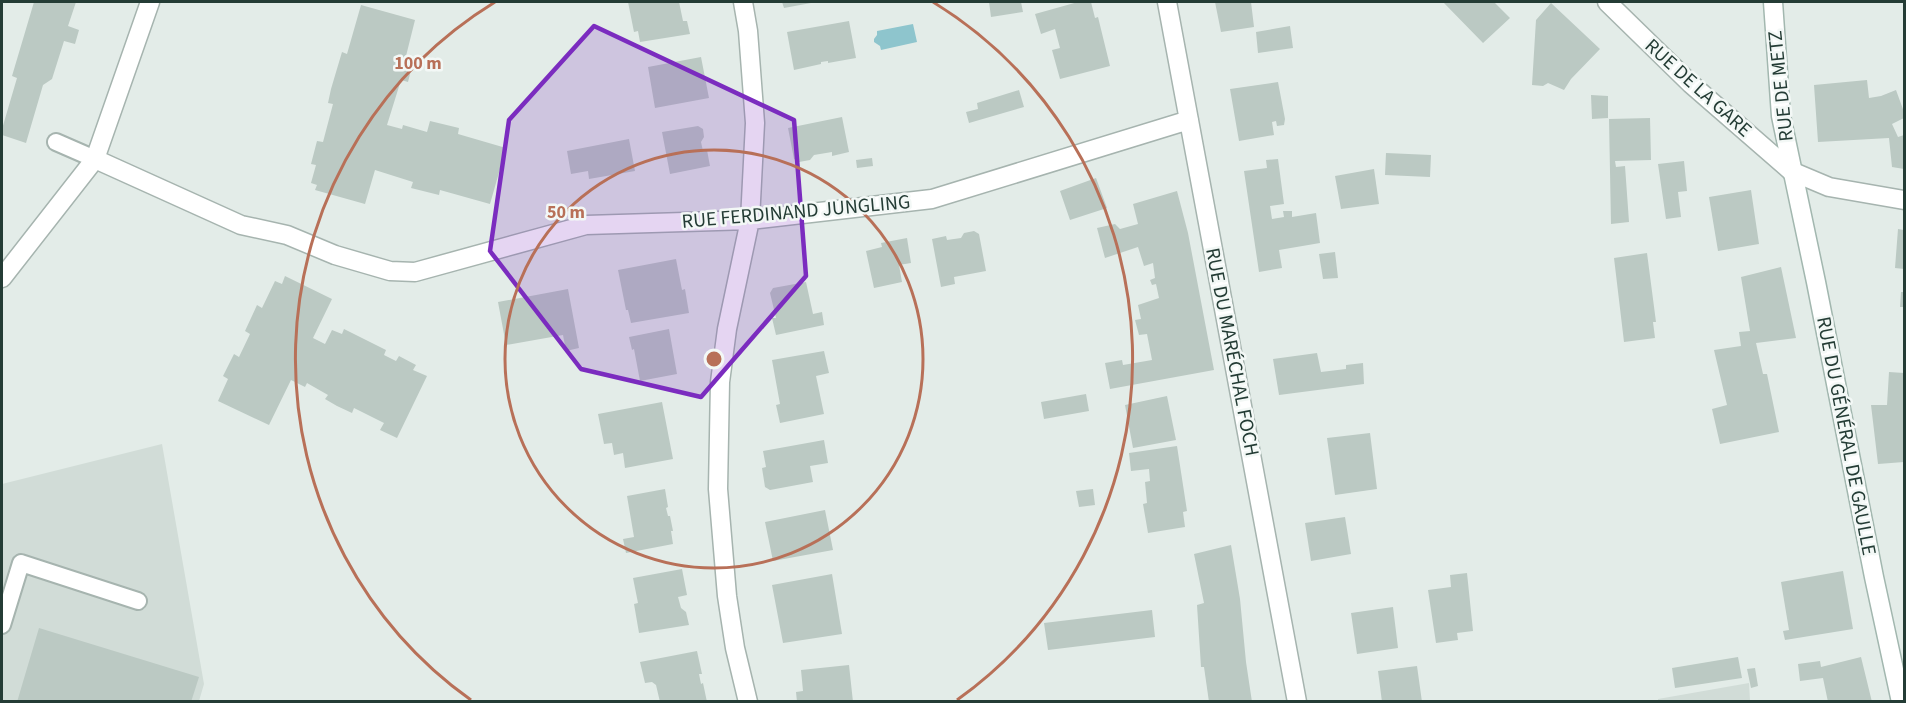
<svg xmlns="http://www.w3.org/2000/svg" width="1906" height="703" viewBox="0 0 1906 703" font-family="'Source Sans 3',sans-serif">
<rect width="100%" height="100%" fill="#e3ece8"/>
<!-- built -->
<path fill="#d1dcd7" d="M162 444 204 684 199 701 2 702V484Z
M1749 683 1750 701H1658V699Z"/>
<!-- water -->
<path fill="#8ec5cd" d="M913 24 917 42 881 50 880 46 874 42V39L877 35V31Z"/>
<!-- building -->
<path fill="#bbc9c3" d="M34 2H76L68 26 79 30 75 44 64 41 52 79 43 85 26 143 2 135V129L17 78 12 76Z
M628 2H679L683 21H687L690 34 640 42 638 31 634 32Z
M782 2H811V3L784 8Z
M989 2H1021L1023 12 991 17Z
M1078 2H1091L1095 18 1098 17 1110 66 1060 79 1052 50 1060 48 1055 29 1041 34 1035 14Z
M1215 2H1251L1254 27 1221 32Z
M1443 2H1494L1510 18 1483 43Z
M1551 3 1600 49 1571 79 1564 90 1548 83 1543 86 1532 85 1536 20Z
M361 5 415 20 406 56 414 58 408 82 401 80 387 125 402 129 403 125 427 132 430 121 459 128 458 134 506 148 490 204 440 190 439 195 411 188 413 182 375 170 365 204 315 190 317 185 311 183 316 165 311 164 317 141 323 142 333 104 328 103 331 89 342 52 347 54Z
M849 21 856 58 828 63V61L821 62V64L794 70 787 32Z
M1290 26 1293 48 1258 53 1256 32Z
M701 57 709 98 655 108 648 67Z
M1867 80 1869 98 1881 96 1896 90 1904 112V118L1892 124 1898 137 1904 135V169L1892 167 1889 138 1818 142 1814 85Z
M1278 82 1285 119 1284 125 1277 126 1276 121 1272 122 1274 135 1239 141 1230 89Z
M1019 90 1024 107 969 123 966 112 978 109 977 103Z
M1591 95 1608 96V118L1592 119Z
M842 117 849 152 832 156V152L814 155 810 160 799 162 794 159 788 128Z
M1650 118 1651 160 1615 161 1616 167 1625 166 1629 222 1611 224 1609 119Z
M698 126 703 129 704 137 701 142 703 151 707 150 710 166 670 174 662 132Z
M629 139 635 171 589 179 588 171 571 174 567 151Z
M1386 153 1431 155 1430 177 1385 175Z
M872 158 873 166 857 168 856 160Z
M1278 159 1284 204 1270 206 1272 219 1284 217 1283 211H1292V217L1316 213 1320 243 1279 250 1282 268 1259 272 1244 171 1267 168 1266 160Z
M1684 161 1687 191 1678 192 1681 217 1666 219 1658 164Z
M1374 169 1379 204 1341 209 1335 176Z
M1096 178 1107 208 1070 220 1060 191Z
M1751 190 1759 244 1718 251 1709 197Z
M1177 191 1188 233 1214 370 1110 389 1105 363 1122 360 1123 365 1152 360 1147 334 1139 335 1135 320 1141 319 1138 305 1159 298 1156 284 1152 285 1150 280 1155 278 1153 263 1144 266 1138 247 1105 258 1097 228 1115 224 1120 229 1138 224 1133 204Z
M1898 229 1904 230V269L1895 268Z
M974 231 979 234 986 271 954 277 955 284 941 287 932 239 946 236 947 240 961 238 964 233Z
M907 238 911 263 899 265 902 282 874 288 866 251 882 247 881 243Z
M1335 252 1338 278 1323 279 1319 254Z
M1647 253 1656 322H1653L1655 338 1624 342 1614 258Z
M676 259 682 290 685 289 689 313 631 323 628 310H626L618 270Z
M1781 267 1796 338 1756 343 1763 374H1767L1779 432 1720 444 1712 409 1727 405 1714 350 1741 346 1739 332 1750 331 1741 277Z
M285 276 332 299 313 338 325 344 332 330 342 334 344 329 386 350 384 355 396 361 399 356 416 365 413 370 427 376 397 438 380 430 384 423 354 408 352 413 337 406 325 399 328 395 307 383 305 387 291 380 269 425 218 401 228 379 223 376 234 354 239 357 250 334 245 331 257 305 262 308 275 281 282 284Z
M806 282 813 314 822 312 824 325 776 335 772 318H776L770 293 773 288Z
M568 289 579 348 566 351 563 335 506 345 498 302Z
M1901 292H1904V307H1900Z
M669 329 677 374 640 381 634 349 632 350 629 337Z
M824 351 829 373 816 376 824 414 780 423 776 405 780 404 772 360Z
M1317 353 1321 372 1346 369V365L1363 363 1364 384 1279 395 1273 359Z
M1889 372 1904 373V462L1878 464 1871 405H1887Z
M1086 394 1089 411 1044 419 1041 402Z
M1167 396 1176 440 1133 448 1125 405Z
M662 402 673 459 625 468 623 453 614 455 612 443 604 444 598 414Z
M1370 433 1377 489 1335 495 1327 438Z
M824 440 828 463 810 466 813 482 770 490 765 487 762 468 766 467 763 451Z
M1177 446 1187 511 1183 512 1185 527 1148 533 1143 504 1147 503 1145 482 1150 481 1149 469 1131 471 1129 453Z
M665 489 668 507 666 508 668 516H670L673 531H671L673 544 626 553 623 539 634 537 627 496Z
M1093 489 1095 505 1079 507 1076 491Z
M825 510 833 550 773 561 765 522Z
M1345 517 1351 554 1311 561 1305 523Z
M1231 545 1240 599 1246 662 1252 702H1209L1204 667H1201L1197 605 1204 603 1194 554Z
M682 569 687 595 678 597 681 608 686 612 689 625 639 633 634 604 638 603 633 578Z
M1843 571 1853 629 1785 640 1783 631 1789 630 1781 582Z
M1467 573 1473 631 1457 633 1458 640 1436 643 1428 590 1451 587 1450 575Z
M832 574 842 634 783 643 772 585Z
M1393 607 1398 648 1357 654 1351 613Z
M1152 610 1155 637 1048 650 1044 623Z
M39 628 199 677 191 702H17Z
M697 651 702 674H699L701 684 703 683 707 702H660L656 685 652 682 645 683 640 662Z
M1738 657 1742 678 1675 688 1672 668Z
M1861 657 1872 702H1828L1823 678 1800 681 1798 664 1820 661 1821 667Z
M849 665 853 702H797L796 692 803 691 801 670Z
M1417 666 1422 702H1382L1378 671Z
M1755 668 1758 686 1751 688 1747 669Z"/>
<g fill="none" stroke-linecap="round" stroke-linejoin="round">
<defs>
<path id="lane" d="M56 142 95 159
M2 625 21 563 138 601"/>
<path id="street" d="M743 2 748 31 755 123 750 220 727 329 720 382 718 489 727 596 735 648 748 702
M1167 2 1297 702
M1607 2 1691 84 1791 171 1829 187 1904 200
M95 159 241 225 287 235 335 255 390 271 415 272 586 225 750 220 932 199 1189 120
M2 278 95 159 150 2"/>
<path id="secondary" d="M1773 2 1781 116 1816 282 1874 577 1901 702"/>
</defs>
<!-- lane casing -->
<use href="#lane" stroke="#a6b4af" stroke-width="20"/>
<!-- street casing -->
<use href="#street" stroke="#a6b4af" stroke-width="21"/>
<!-- secondary casing -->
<use href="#secondary" stroke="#a2b7af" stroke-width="21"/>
<!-- lane -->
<use href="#lane" stroke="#fff" stroke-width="16"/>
<!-- street -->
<use href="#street" stroke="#fff" stroke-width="18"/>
<!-- secondary -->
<use href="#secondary" stroke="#fff" stroke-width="18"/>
</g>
<!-- marked area -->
<path fill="#7b2cbf" fill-opacity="0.2" stroke="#7b2cbf" stroke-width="4.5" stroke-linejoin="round" d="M594 26 794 120 806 276 701 397 581 369 490 251 509 120Z"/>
<!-- distance rings -->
<g fill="none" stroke="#b87058" stroke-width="3">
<circle cx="714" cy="359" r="209"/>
<path d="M471 700A419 419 0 0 1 495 2M933 2A419 419 0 0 1 957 700"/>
</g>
<g text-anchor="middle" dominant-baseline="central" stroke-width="5" stroke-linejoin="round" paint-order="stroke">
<!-- street labels -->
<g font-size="20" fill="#243c35" stroke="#f3f8f6">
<text transform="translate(1781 86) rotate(-96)">RUE DE METZ</text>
<text transform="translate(1698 88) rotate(42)">RUE DE LA GARE</text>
<text transform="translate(796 212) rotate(-5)">RUE FERDINAND JUNGLING</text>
<text transform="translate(1232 352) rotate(79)">RUE DU MARÉCHAL FOCH</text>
<text transform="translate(1846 436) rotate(79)">RUE DU GÉNÉRAL DE GAULLE</text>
</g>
</g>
<circle cx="714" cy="359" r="9" fill="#b87058" stroke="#f3f8f6" stroke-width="3"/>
<g font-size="18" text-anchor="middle" font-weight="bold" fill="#b87058" stroke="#f3f8f6" stroke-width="5" stroke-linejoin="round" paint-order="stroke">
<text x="418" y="69">100 m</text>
<text x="566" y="218">50 m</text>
</g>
<!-- border -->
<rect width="1906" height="703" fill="none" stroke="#243c35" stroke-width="6"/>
</svg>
